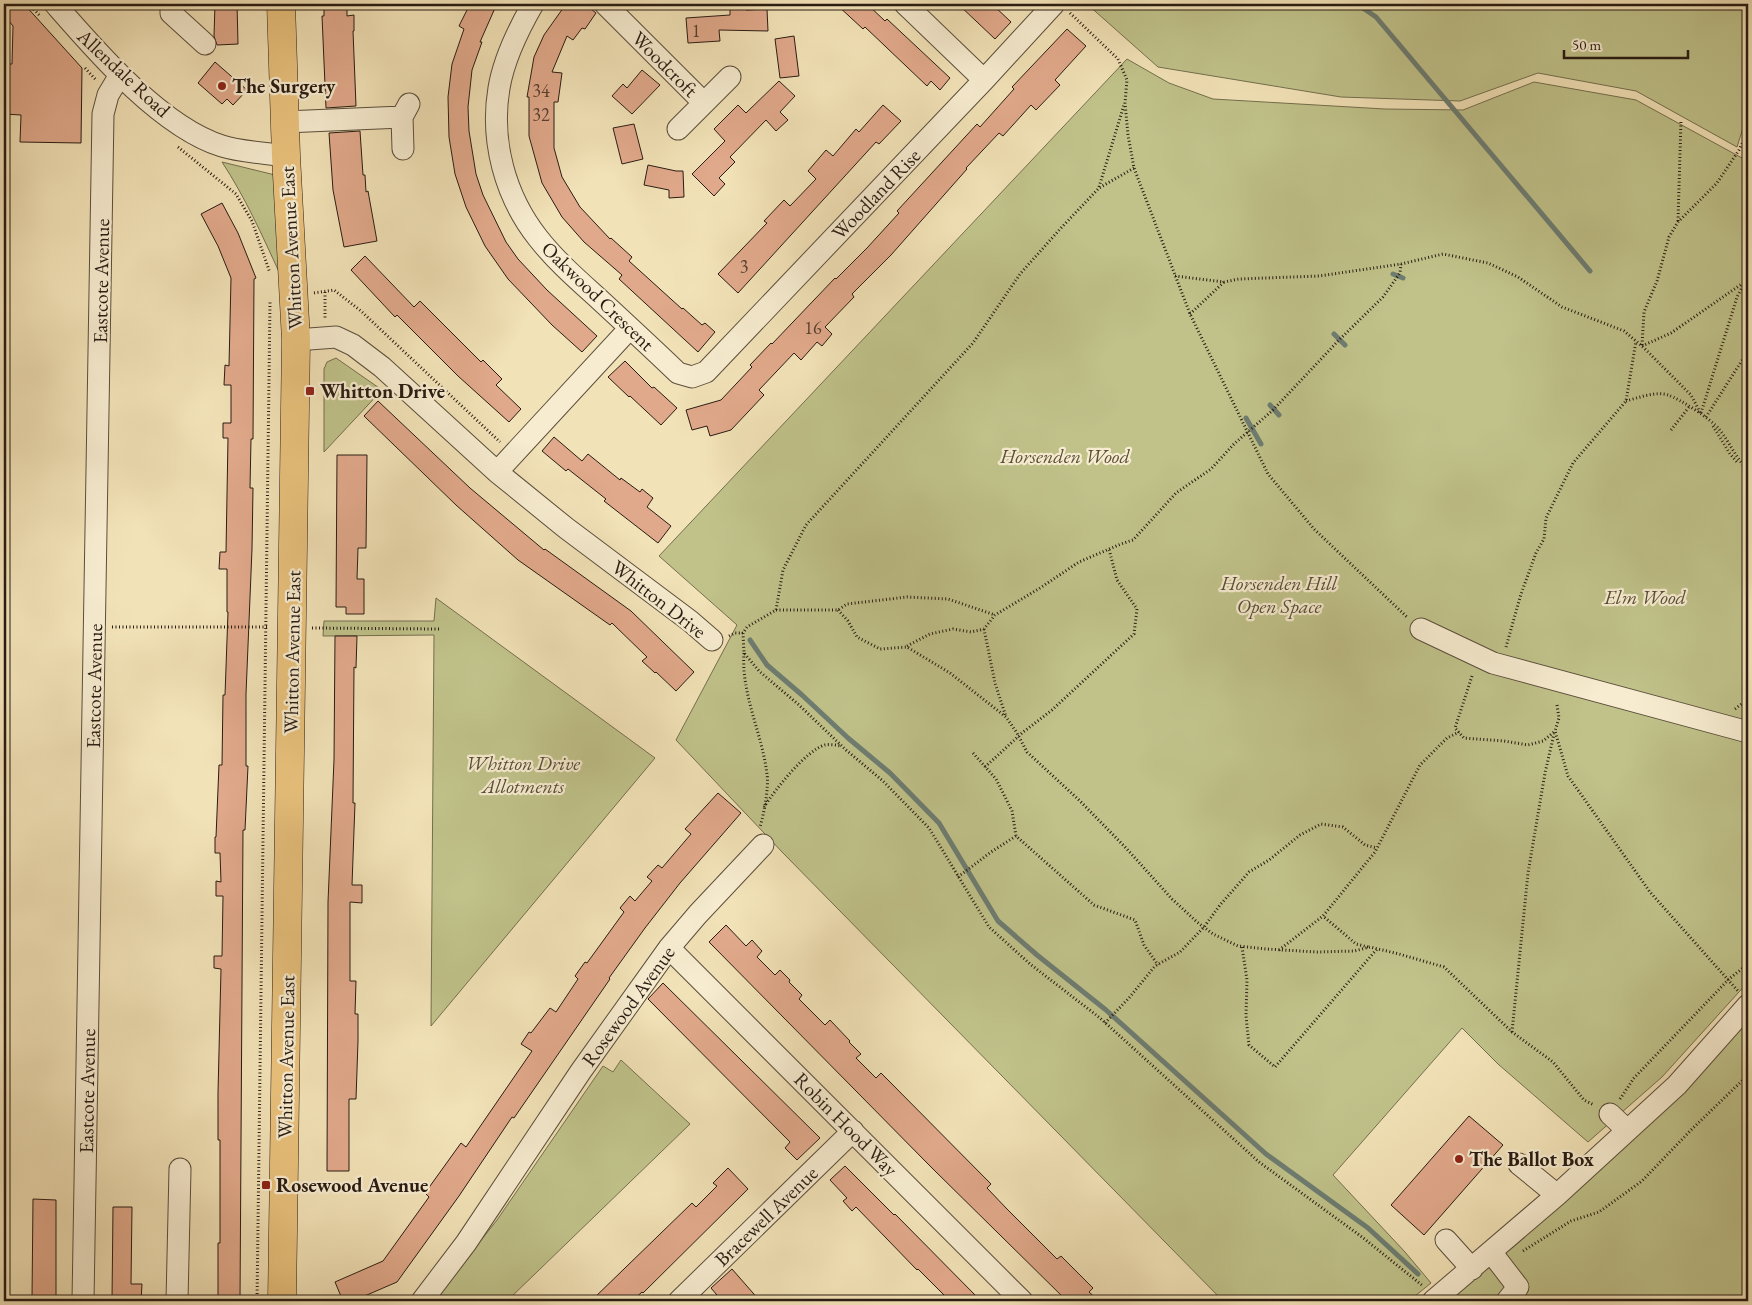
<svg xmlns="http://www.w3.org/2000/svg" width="1752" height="1305" viewBox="0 0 1752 1305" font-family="'EB Garamond',serif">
<rect width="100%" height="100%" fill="#f2e2b7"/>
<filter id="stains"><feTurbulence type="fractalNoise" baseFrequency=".004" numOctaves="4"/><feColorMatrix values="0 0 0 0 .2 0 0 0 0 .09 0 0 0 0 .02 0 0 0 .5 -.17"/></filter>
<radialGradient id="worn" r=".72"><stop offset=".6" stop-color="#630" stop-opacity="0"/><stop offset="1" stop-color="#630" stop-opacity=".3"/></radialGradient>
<!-- green -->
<path fill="#c0c28a" stroke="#746f4e" d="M1087 4H1748V112L1737 147 1636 91 1538 73 1460 101 1341 97 1158 67Z
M1127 59 1169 83 1213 99 1385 109 1463 110 1534 82 1636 100 1742 158 1748 143V982L1662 1077 1588 1142 1498 1064 1462 1028 1333 1175 1405 1252 1431 1283 1409 1301H1223L783 853 676 740 737 625 659 556Z
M222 162 275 175 280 274C262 235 245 197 222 162Z
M336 358 382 390 324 452V369L327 362Z
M436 598 655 758 431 1026 434 635 323 636 324 621H434Z
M1748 1020V1301H1449Z
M621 1060 690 1124 507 1301H433L497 1220 603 1066 613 1072Z"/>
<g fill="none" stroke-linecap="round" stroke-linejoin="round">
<!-- stream -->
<path stroke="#6d7d72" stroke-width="5" d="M1357 4 1376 17 1590 271
M1393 274 1403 278
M1334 334 1345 345
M1270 405 1279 415
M1246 418 1261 444
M750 640 767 665 802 695 848 738 890 773 939 823 998 921 1037 955 1106 1010 1266 1154 1368 1228 1418 1274"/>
</g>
<!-- building -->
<path fill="#e1a98b" stroke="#291c13" d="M4 4H24L82 68 81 143 20 142 21 115 4 114V64H12L13 26 4 15Z
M215 4H237L238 44 217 45 214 36Z
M324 4H347V16L354 15V31H353L356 106 326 108 322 16H324Z
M470 4H486L495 8 480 42H482L472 70 468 107 469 131 476 174 483 195 506 242 518 259 547 290 597 336 582 352 552 325 508 279 485 246 466 207 455 174 449 137 448 97 452 64 464 29 459 26Z
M566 4H585L596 13 585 29 582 28 573 40 567 36 552 72 562 73 558 102H554V148L562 177 580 207 610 239 611 238 632 257 629 261 682 309 683 308 702 325 705 323 715 332 698 352 619 279 622 275 584 242 562 217 542 183 529 136V97H527L534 57 544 35Z
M836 4H867L885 21 887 19 950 78 940 90 931 81 927 86 865 27 863 29Z
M958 4H992L1011 22 995 39Z
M730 7H746V10L767 9 768 31 719 30 720 41 688 43 686 18 730 15Z
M1067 29 1086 46 1055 80 1060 85 1036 110 1031 105 1003 136 999 133 966 168 967 169 891 255 852 294 854 297 825 327 832 334 822 346 817 342 801 360 794 353 759 390 764 395 731 430 710 436 707 426 692 430 686 410 721 400 752 367 750 365 771 343 772 344 835 278 836 279 867 248 899 213 897 211 977 124 980 127 1014 89 1012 87Z
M794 36 799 76 780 78 775 39Z
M215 62 247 90 233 105 227 99 222 104 198 83Z
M642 70 660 85 632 114 612 96 623 84 627 88Z
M779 81 795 96 780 112 788 120 776 131 766 120 730 157 735 162 719 178 725 184 714 196 692 174 725 141 714 129 738 105 746 113Z
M883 105 901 121 879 144 876 142 738 293 718 274 767 223 764 221 784 200 790 206 816 179 808 171 826 150 833 156 856 129 859 132Z
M634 124 643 159 622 164 613 128Z
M360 131 363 175H365L366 192 368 191 377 241 344 247 333 190 329 133Z
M648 165 676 171H683L684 197 669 198V190L644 185Z
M222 203 238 233 256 278 254 279 253 439H251L250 488H253L252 549 246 694V766H248L245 830H243L240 1301H218V1243H220V1140H218V1093L221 969 214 968V956H222L223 896H216V881L221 882 220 853H215V837H216L219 765H222L223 695H225L228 612H227V569H219L220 552H226L228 438H223V423H231V385H224L225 365 229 366 231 278 218 246 201 214Z
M365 256 414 307 420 301 481 362 483 360 502 379 496 385 521 409 509 422 458 376 397 315 395 317 351 270Z
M625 361 652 388 654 387 677 408 661 425 630 396 629 397 608 377Z
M378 401 470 488 544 550 545 549 631 611 694 672 676 691 656 672 655 673 642 661 647 657 612 623 610 625 518 560 456 505 364 416Z
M554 437 582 461 588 454 620 480 621 478 640 492 642 489 653 498 647 507 671 526 658 543 604 501 606 499 568 469 566 471 542 451Z
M337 455H367L366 548H358L357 579H364V614H346V607H336Z
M335 636H357L356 668 354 667 353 803H355L352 885H362V903L350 902V981H356L355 1014H358V1041L356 1099H349V1171H327L328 902 334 760Z
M718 793 741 813 680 883 645 928 609 978 610 979 514 1118 512 1117 459 1196 397 1282 353 1301H343L335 1282 383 1261 429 1197 425 1193 461 1143 466 1147 532 1051 521 1044 529 1032 531 1033 550 1008 556 1012 578 979 575 976 585 962 587 963 624 912 620 908 630 896 635 901 652 881 647 877 658 865 662 868 691 834 685 829Z
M726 925 746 946 752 940 762 951 757 957 775 975 780 970 790 980 789 982 802 995 799 999 825 1025 830 1020 850 1041 849 1042 861 1054 856 1058 876 1078 881 1073 888 1080 991 1184 987 1188 1007 1209 1057 1259 1061 1256 1093 1288 1089 1292 1099 1301H1067L931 1167 709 942Z
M663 983 820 1138 797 1160 785 1148 790 1142 648 999Z
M1469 1116 1503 1145 1424 1235 1391 1205Z
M845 1166 894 1215 895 1214 981 1301H950L918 1269 917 1270 856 1207 852 1211 843 1201 847 1198 830 1180Z
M728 1168 748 1189 643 1293 642 1292 632 1301H591L692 1203 696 1207 717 1186 713 1183Z
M33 1199 56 1200V1299H32Z
M113 1207H132L131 1284H142L141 1301H112Z
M732 1269 760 1301H722L711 1288Z"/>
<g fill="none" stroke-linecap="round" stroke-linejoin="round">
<defs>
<path id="minor" d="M55 4C96 51 161 127 222 146 240 152 267 153 286 156
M171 4V13L205 44
M533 4C518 30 504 58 499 88 490 141 505 196 538 238 556 261 578 280 600 300 626 324 652 348 678 373L692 377 706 372 984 80 1054 4
M605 4 704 103
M905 4 984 80
M285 122 402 117
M678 129 730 77
M403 149 402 117 409 104
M296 340 336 337 353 345 382 367 497 472 566 528 690 621 712 640
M497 472 630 328
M1421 629 1493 663 1748 732
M669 948 1022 1301
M1610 1114 1627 1130
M1519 1164 1557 1195
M1446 1240 1472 1269
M1491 1252 1518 1287 1507 1301
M83 1301 103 114 108 95 120 75
M177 1301 180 1169
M422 1301 466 1243 581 1071 669 948 698 914 763 845
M679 1301 853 1131
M1433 1301 1557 1195 1677 1085 1748 1005"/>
<path id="major" d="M281 4 286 156 296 340 282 1301"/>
</defs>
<!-- minor casing -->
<use href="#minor" stroke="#5b4e3c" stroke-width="23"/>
<!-- major casing -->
<use href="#major" stroke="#291c13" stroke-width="29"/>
<!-- path -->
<path stroke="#291c13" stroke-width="3" stroke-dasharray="1 2.5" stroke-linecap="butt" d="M29 4 40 16
M1070 13 1118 59 1127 80 1125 103 1128 135 1134 168 1190 314 1268 474 1314 529 1408 618
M85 68 96 80
M178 147 236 194 252 221 270 273
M1134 168 1099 188 1061 228 1020 274 973 343 806 525 783 570 776 610 747 627 743 633 744 653 759 671 799 705 846 750 883 781 929 828 989 927 1030 964 1100 1018 1259 1162 1362 1237 1423 1286
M1099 187 1124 105
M1678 221 1681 120
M1175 276 1224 282 1239 279 1319 276 1401 264 1443 254 1488 263 1518 277 1562 307 1624 331 1642 346 1691 395 1701 414
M325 292V320
M314 293 334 290 361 311 500 442
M1190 314 1224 282
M1642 345 1644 312 1657 281 1669 237 1678 222 1717 183 1739 150 1748 131
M1642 346 1671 333 1743 283
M1626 401C1638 398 1655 391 1668 395 1680 399 1711 419 1719 429 1730 443 1735 457 1748 470
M1701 413 1737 297 1748 276
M1706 417 1748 351
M1713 426 1730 454 1737 462
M1671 430 1689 407
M776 610H838L847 604 907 597 948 599 995 615
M838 610 848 621 857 637 880 649 907 647 950 673 1006 717 1017 733 1027 752 1080 801 1126 848 1172 899 1197 922 1213 934 1238 946 1266 949 1317 952 1354 951 1370 947 1399 954 1444 967 1512 1032 1553 1062 1584 1100 1594 1105
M112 627H268
M312 628 439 629
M984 629 995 683 1006 717
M729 636 735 633H743
M907 646 930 634 953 629 971 632 984 629 995 615 1040 588 1079 562 1121 544 1133 540 1176 493 1211 469 1234 444 1273 410 1338 341 1383 297 1400 273 1401 264
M1506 647 1521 594 1536 553 1544 539 1546 518 1573 463 1626 401 1636 341
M744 653C741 694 762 733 767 774 769 788 764 813 760 827
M1472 676 1455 728 1464 738 1504 741 1528 745 1543 741 1554 732
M1557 705 1559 718 1555 731 1568 776 1650 892 1738 991
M1735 709 1748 699
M973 753 996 779 1012 811 1016 836
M985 767 1022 733 1052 710 1134 634 1137 609 1117 580 1109 549
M764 807C775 790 806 750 825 745 830 744 836 745 841 746
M958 877 991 852 1016 836 1094 905 1135 920 1144 945 1158 965
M1242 947 1247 980 1246 1016 1249 1045 1275 1067 1377 949
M1368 947 1356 944 1323 916 1375 852 1420 765 1447 738 1459 732
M1279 950 1323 916
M1105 1023 1129 998 1155 966 1180 952 1204 927 1220 905 1249 872 1269 860 1300 835 1321 824 1343 827 1365 845 1377 848
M1512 1032 1528 873 1545 773 1554 734
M1620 1099 1634 1078 1729 979 1748 964
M1523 1251 1571 1221 1599 1212 1642 1181 1691 1130 1748 1075
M257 1301 270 302"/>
<!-- minor -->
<use href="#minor" stroke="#f7ecd0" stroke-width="21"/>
<!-- major -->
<use href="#major" stroke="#e9c17c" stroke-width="28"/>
</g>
<!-- markers -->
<g fill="#8f2418" stroke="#f7ecd0" stroke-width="2">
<circle cx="222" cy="86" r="5"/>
<rect x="305" y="386" width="10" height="10" rx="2.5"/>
<circle cx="1459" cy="1159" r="5"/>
<rect x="261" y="1180" width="10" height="10" rx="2.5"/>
</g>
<g text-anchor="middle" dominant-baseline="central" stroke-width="4.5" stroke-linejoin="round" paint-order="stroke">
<!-- number labels -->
<g font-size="18" fill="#573f31">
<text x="696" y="30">1</text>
<text x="541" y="90">34</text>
<text x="541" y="114">32</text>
<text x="744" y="266">3</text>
<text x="813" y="327">16</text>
</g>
<!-- street labels -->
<g font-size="20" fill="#291c13" stroke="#f7ecd0">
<text transform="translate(665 64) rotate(45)">Woodcroft</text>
<text transform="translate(124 73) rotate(43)">Allendale Road</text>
<text transform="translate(876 194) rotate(-46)">Woodland Rise</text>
<text transform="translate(291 248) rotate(-93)">Whitton Avenue East</text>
<text transform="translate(101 281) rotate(-89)">Eastcote Avenue</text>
<text transform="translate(598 296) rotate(44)">Oakwood Crescent</text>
<text transform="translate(659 599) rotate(38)">Whitton Drive</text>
<text transform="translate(292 652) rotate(-89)">Whitton Avenue East</text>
<text transform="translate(94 686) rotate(-89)">Eastcote Avenue</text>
<text transform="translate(628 1006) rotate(-54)">Rosewood Avenue</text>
<text transform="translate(286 1057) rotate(-89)">Whitton Avenue East</text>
<text transform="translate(87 1091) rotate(-89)">Eastcote Avenue</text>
<text transform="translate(846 1124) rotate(45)">Robin Hood Way</text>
<text transform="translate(766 1216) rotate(-44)">Bracewell Avenue</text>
</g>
<!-- poi labels -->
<g font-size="20" font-weight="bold" fill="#291c13" stroke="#f7ecd0" text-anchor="start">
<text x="232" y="86">The Surgery</text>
<text x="320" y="391">Whitton Drive</text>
<text x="1469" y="1159">The Ballot Box</text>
<text x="276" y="1185">Rosewood Avenue</text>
</g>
<!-- park labels -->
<g font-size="20" font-style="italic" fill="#564e37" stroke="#f7ecd0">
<text x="1065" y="456">Horsenden Wood</text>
<text x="1279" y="583">Horsenden Hill<tspan x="1279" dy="23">Open Space</tspan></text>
<text x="1645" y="597">Elm Wood</text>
<text x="523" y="763">Whitton Drive<tspan x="523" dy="23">Allotments</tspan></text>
</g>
</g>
<!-- margin -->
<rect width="1752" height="1305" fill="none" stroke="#f2e2b7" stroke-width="20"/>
<rect x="5" y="5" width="1742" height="1295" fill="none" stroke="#291c13" stroke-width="2.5"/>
<rect x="10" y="10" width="1732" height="1285" fill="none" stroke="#291c13"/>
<!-- scale -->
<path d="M1564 50v8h124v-8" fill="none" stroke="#291c13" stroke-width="2.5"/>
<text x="1572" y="50" font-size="15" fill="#291c13" stroke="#f7ecd0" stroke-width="4" paint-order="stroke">50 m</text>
<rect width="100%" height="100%" filter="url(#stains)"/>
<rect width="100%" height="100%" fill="url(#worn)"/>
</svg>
